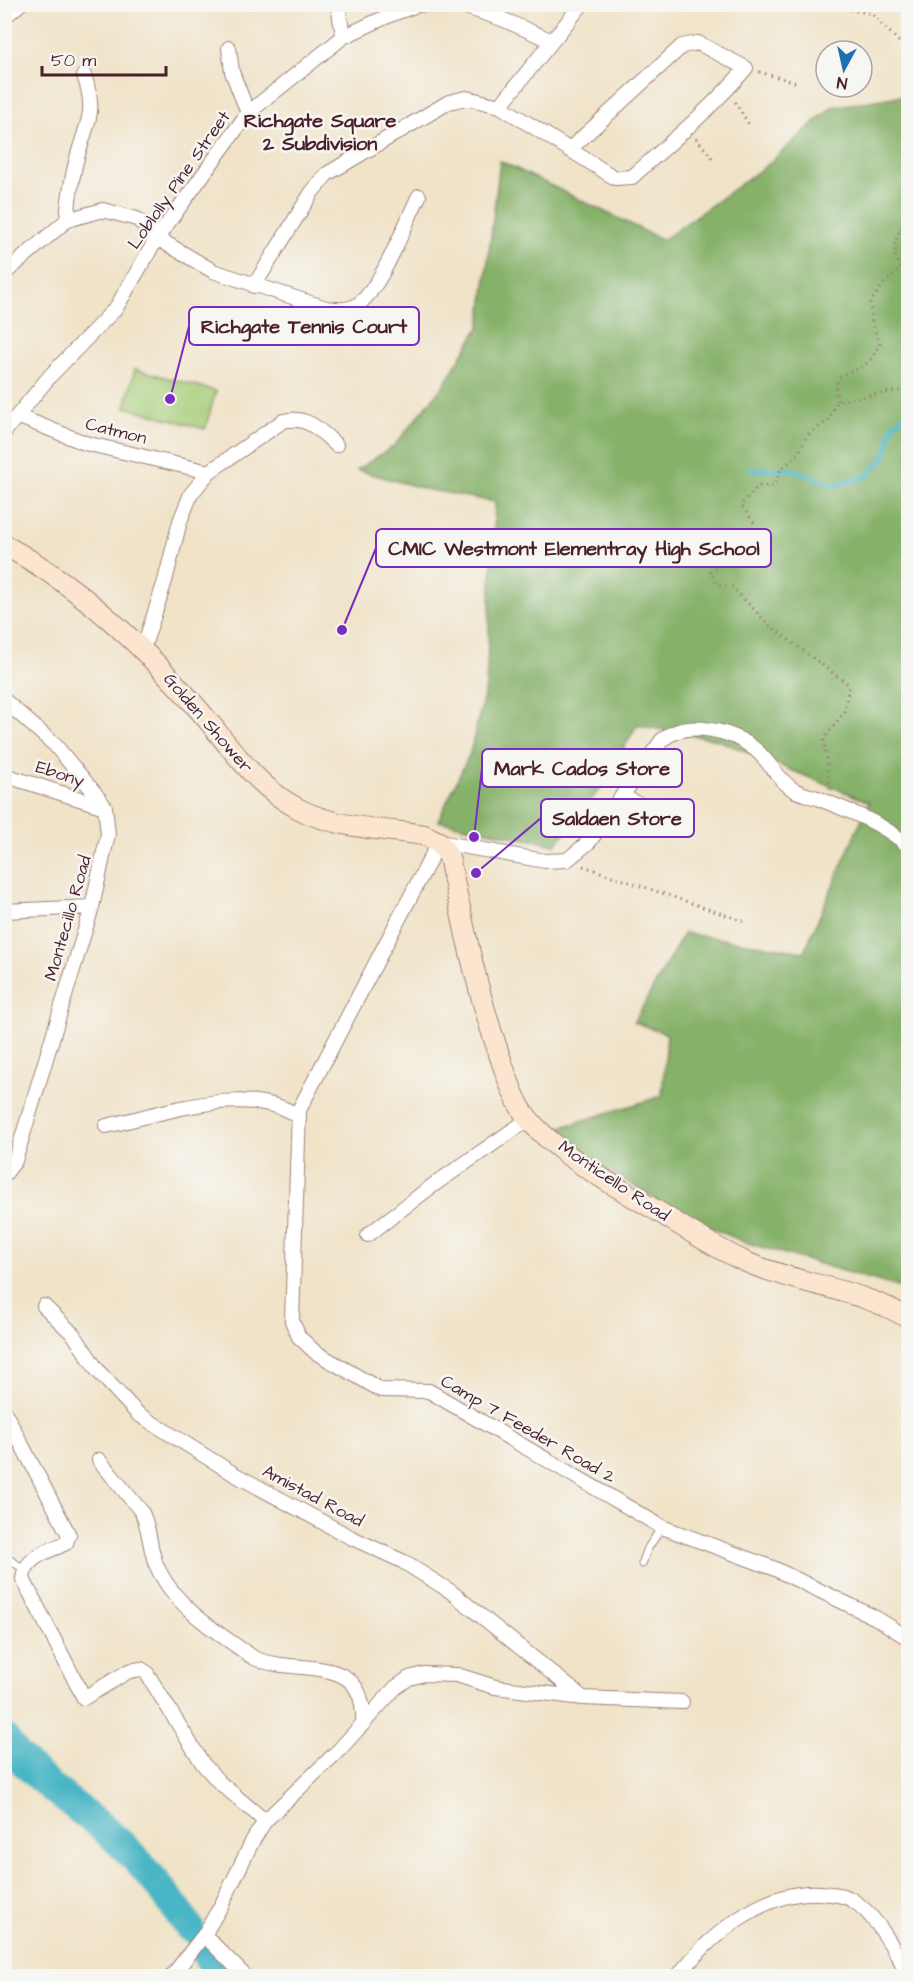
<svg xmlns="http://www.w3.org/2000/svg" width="913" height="1981" viewBox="0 0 913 1981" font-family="'Architects Daughter',sans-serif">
<rect width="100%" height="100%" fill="#f6f6f2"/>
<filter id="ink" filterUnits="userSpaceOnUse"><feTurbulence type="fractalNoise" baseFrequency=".0167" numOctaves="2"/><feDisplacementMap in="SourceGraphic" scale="12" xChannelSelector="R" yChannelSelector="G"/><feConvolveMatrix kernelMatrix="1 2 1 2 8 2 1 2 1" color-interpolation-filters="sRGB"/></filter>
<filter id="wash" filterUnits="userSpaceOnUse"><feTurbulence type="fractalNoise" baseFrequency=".008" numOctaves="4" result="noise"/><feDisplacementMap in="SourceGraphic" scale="24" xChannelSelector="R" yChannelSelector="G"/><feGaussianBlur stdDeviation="1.35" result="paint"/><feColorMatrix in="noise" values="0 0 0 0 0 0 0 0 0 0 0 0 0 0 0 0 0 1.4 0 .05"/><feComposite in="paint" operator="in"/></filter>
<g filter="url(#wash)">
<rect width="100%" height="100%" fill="#f0e3c8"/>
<!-- green -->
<path fill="#a7ce79" stroke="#787652" stroke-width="1.5" d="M135 369 216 391 205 429 125 407Z"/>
<!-- forest -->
<path fill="#85b169" stroke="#68684a" stroke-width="1.5" d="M908 95V1290L744 1242 678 1213 546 1132 662 1096 667 1034 634 1022 684 933 804 952 869 802 718 740 637 725 600 789 555 845 438 821 470 753 486 687 495 502 425 489 357 470 394 446 443 386 480 326 500 161 663 240 767 165 832 107Z"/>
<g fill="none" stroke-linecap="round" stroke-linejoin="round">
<!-- stream -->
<path stroke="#49b6c5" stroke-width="5" d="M750 470 791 469 834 485 867 476 885 457 893 425 908 413"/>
<!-- river -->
<path stroke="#49b6c5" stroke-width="30" d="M4 1738C32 1779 76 1804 112 1836 143 1863 166 1894 189 1927
M202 1945 217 1976"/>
</g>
</g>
<g filter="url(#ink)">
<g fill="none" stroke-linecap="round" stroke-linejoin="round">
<defs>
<path id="lane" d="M623 793 679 819
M4 1556 24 1569
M642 1564 648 1548 662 1527"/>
<path id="street" d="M338 4 343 37
M457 4 502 19 552 41
M4 17 20 4
M229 48 232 72 248 113
M500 106 582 4
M67 220C69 197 72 173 79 151 89 118 96 111 84 75
M4 274 67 220 103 210 137 219 157 238 213 271 326 308C335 309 344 311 353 307 378 298 406 221 419 196
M254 286 312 192 327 174 449 102 466 98 500 106 615 178 632 177C671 142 712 108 746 68L698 43 682 46 569 150
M17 416 85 443 209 472
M4 432 50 376 116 308 157 238 248 113 343 37 390 15 417 5 428 4
M143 649 165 581 180 521 191 494 209 472 283 421C307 415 320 430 336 445
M4 700 55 745 94 792 105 807 108 834 92 907 15 1161 4 1175
M4 775 105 807
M908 846C883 823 851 812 820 799 812 796 801 794 794 790 779 781 769 761 756 750 732 730 687 719 662 740L589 842 567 860 545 861 439 842 299 1110 292 1321 299 1337 315 1352 381 1390 429 1391 662 1527 773 1568 876 1618 908 1638
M4 911 92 907
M106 1126C161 1114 250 1082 299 1117
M368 1235 432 1186 529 1119
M44 1306 74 1335 98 1371 138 1414 234 1474 350 1537 402 1561 450 1591 583 1698
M4 1411 69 1535 66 1543C48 1552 25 1556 23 1579L84 1698 129 1671 141 1669 146 1672 203 1764 219 1782 265 1821
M99 1460 141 1511C150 1527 149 1547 156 1564 173 1606 218 1633 254 1658 299 1677 367 1650 363 1724
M204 1935 245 1976
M172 1976 204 1935 222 1904 253 1840 265 1821 339 1750 395 1688 409 1678 424 1674 457 1675 495 1687 583 1698 682 1702
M678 1976C710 1935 765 1889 821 1893 831 1894 843 1894 852 1900 877 1915 893 1949 908 1973"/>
<path id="secondary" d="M4 545C79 585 144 647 199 710 230 746 256 787 299 809 335 828 384 829 424 835L439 842 449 857C463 922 476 988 498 1051 505 1071 511 1092 522 1110 548 1150 618 1188 659 1212 688 1230 715 1248 746 1262 799 1285 858 1288 908 1318"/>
</defs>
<!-- lane casing -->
<use href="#lane" stroke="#9d817a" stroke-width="9"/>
<!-- street casing -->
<use href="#street" stroke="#9d817a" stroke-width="16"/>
<!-- secondary casing -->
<use href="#secondary" stroke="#9d817a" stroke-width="22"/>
<!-- path -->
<path stroke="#9d817a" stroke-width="3" stroke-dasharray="1.5 4.5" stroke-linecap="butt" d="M838 7 872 14 904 47 908 46
M759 72 798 83
M735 102 750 126
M696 138 714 160
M837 401C831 366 852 378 869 361 873 357 876 350 880 344L872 323 870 303 883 285 901 268C888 248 898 234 908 215
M830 789 824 739 845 711 849 685 769 625 732 587 717 584 710 571 726 561 717 547 723 537 751 529 754 523 741 505 759 486H773L781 469 798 454 807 435 828 421 837 401 908 389
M583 866 746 922"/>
<!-- lane -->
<use href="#lane" stroke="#fff" stroke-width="7"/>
<!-- street -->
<use href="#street" stroke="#fff" stroke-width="14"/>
<!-- secondary -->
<use href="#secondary" stroke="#fbe5cf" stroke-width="20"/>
</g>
</g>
<g text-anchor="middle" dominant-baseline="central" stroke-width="5" stroke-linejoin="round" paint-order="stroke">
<!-- street labels -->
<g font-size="18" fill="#4a1f2b" stroke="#f6f6f2">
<text transform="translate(179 180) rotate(-55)">Loblolly Pine Street</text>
<text transform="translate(116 431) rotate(14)">Catmon</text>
<text transform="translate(208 723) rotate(49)">Golden Shower</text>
<text transform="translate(60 774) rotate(18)">Ebony</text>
<text transform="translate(68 918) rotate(-74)">Montecillo Road</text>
<text transform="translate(614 1181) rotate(34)">Monticello Road</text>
<text transform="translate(528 1429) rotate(30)">Camp 7 Feeder Road 2</text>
<text transform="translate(313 1496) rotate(28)">Amistad Road</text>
</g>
<!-- neighbourhood labels -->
<g font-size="20" font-weight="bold" fill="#4a1f2b" stroke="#f6f6f2">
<text x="320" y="121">Richgate Square<tspan x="320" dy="23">2 Subdivision</tspan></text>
</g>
</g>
<!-- callouts -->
<path fill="none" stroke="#7b2cbf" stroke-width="2" d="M170 399L189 326M342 630L376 548M474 837L482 768M476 873L541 818"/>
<g fill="#7b2cbf" stroke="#f6f6f2" stroke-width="2">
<circle cx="170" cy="399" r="6"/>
<circle cx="342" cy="630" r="6"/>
<circle cx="474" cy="837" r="6"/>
<circle cx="476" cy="873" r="6"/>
</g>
<g fill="#f6f6f2" stroke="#7b2cbf" stroke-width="2">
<rect x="189" y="307" width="230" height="38" rx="6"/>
<rect x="376" y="529" width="395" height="38" rx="6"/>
<rect x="482" y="749" width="200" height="38" rx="6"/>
<rect x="541" y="799" width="153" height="38" rx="6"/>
</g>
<g font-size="20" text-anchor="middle" font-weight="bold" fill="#4a1f2b">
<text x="304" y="333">Richgate Tennis Court</text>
<text x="574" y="555">CMIC Westmont Elementray High School</text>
<text x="582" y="775">Mark Cados Store</text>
<text x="617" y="825">Saldaen Store</text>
</g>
<!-- margin -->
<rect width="913" height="1981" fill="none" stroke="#f6f6f2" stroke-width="24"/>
<!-- north arrow -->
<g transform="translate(844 69) rotate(188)"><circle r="28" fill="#f6f6f2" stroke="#b1a0a2" stroke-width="1.5"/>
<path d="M0-4.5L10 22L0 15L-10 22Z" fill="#1f6fb2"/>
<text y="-9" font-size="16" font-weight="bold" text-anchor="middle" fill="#4a1f2b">N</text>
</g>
<!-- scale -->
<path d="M42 66v9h124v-9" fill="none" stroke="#4a1f2b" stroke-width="3"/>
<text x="51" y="66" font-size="18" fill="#4a1f2b" stroke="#f6f6f2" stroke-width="4.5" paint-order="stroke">50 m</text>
</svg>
